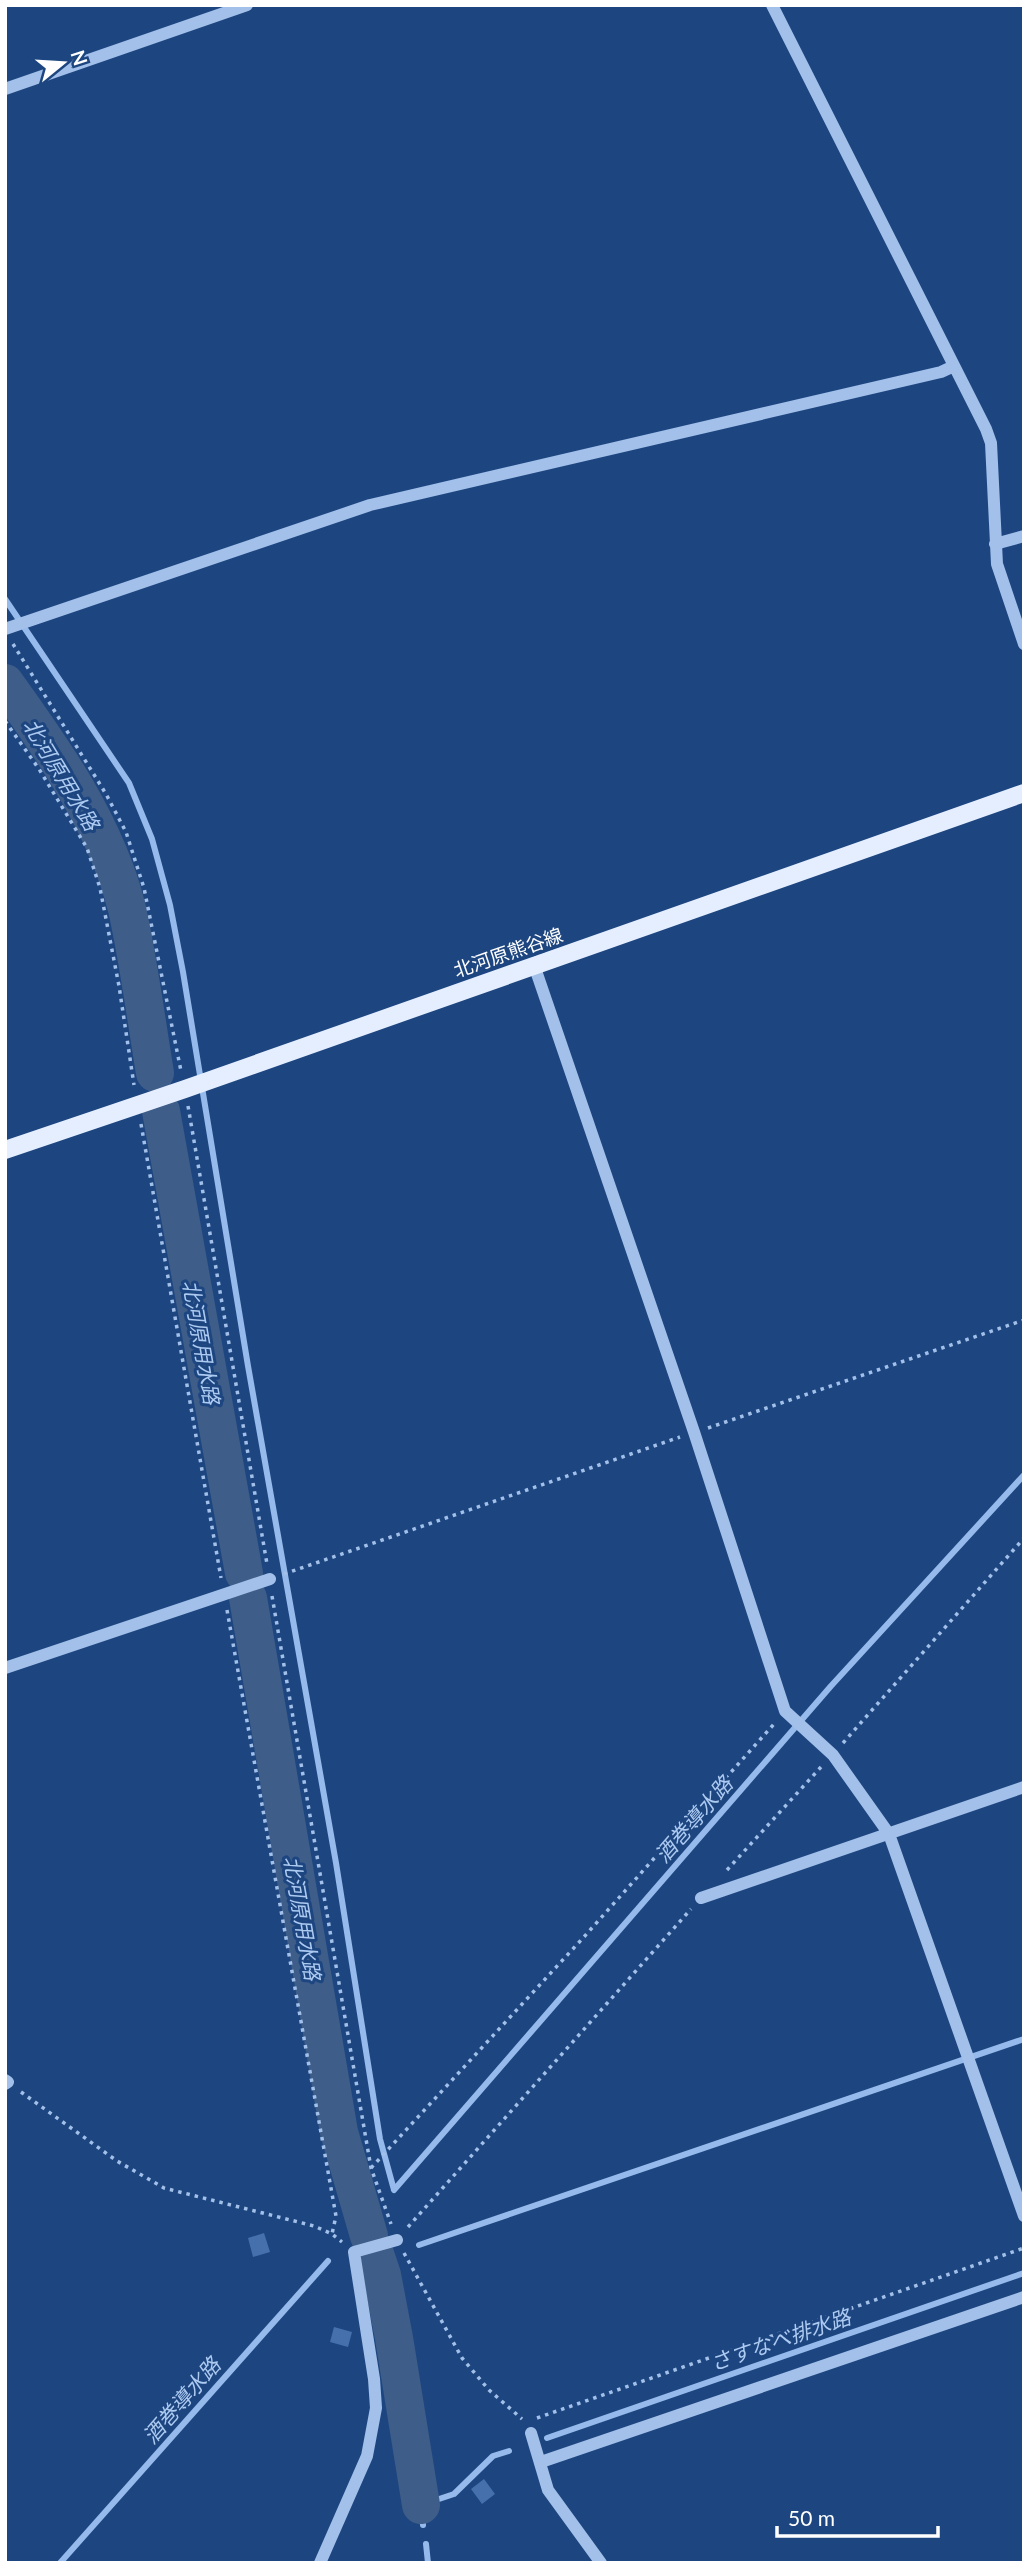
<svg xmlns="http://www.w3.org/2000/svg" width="1029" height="2568" viewBox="0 0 1029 2568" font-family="Lato,'Noto Sans JP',sans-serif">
<rect width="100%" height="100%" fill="#1d4681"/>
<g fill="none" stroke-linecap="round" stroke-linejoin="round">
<!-- stream -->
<path stroke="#95baeb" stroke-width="6" d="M5 599 129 783 152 839 170 905 183 972 248 1366 336 1863 380 2139 394 2190
M394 2190 831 1686 1024 1475
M419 2245 1024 2039
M547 2438 1024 2273
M423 2525 421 2505 454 2494 493 2456 509 2451
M426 2544 428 2563
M60 2563 328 2261"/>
<!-- river -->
<path stroke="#3e5d89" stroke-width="38" d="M5 683C54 751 107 826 127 909 139 963 146 1019 155 1073
M161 1111 244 1573
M248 1598 339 2132 369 2236
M376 2257 382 2275 394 2338 421 2505"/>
</g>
<!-- building -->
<path fill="#4570ab" d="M264 2233 270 2252 253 2257 248 2238Z
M334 2327 352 2332 348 2347 330 2342Z
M484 2479 495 2494 482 2504 471 2489Z"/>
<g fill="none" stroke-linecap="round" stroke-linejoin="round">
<!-- path -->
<path stroke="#a2c0e9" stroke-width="3.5" stroke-dasharray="3.5 5" stroke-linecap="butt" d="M13 644 106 794 126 832 144 888 181 1071
M5 721 39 769 87 848 100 888 119 986 134 1085
M188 1106 267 1564
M141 1124 221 1578
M708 1428 1024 1320
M284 1574 680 1437
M272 1596 371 2168 391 2224
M227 1610 336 2216 332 2234
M843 1743 1024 1538
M727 1870 821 1767
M21 2092 117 2161 164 2188 314 2226 332 2234 342 2242
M371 2168 583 1938 774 1724
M408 2227 691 1909
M404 2253 462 2358 489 2390 522 2419
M537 2418 1024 2248"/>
<!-- minor -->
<path stroke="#a2c0e9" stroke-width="12" d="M772 5 986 429 991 443 997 564 1024 644
M5 89 247 5
M995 544 1024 536
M5 629 370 505 941 372 954 366
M534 965 694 1432 785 1711 833 1755 889 1834 1024 2216
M5 1668 270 1579
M701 1898 1024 1787
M5 2080 8 2082 5 2084
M531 2433 548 2490 601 2563
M541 2462 1024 2297
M320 2563 367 2456 376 2408 374 2379 354 2252 397 2240"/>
<!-- major -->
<path stroke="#e5eefe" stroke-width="18" d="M5 1150 185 1089 1024 793"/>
</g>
<g text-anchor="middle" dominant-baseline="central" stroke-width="6" stroke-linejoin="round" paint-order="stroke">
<!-- street labels -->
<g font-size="19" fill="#fff" stroke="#1d4681">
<text transform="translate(508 952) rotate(-19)">北河原熊谷線</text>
</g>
<!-- water labels -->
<g font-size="21" font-style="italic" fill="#adcaf1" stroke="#1d4681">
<text transform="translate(62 774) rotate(59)">北河原用水路</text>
<text transform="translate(202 1342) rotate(80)">北河原用水路</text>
<text transform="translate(693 1819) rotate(-49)">酒巻導水路</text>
<text transform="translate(303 1918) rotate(80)">北河原用水路</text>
<text transform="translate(780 2339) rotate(-19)">さすなべ排水路</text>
<text transform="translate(181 2400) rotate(-49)">酒巻導水路</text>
</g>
</g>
<!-- border -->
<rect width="1029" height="2568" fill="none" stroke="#ffffff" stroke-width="14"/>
<!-- north arrow -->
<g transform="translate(63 63) rotate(72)" stroke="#1d4681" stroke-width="5" paint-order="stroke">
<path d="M0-5L12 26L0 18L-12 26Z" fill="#ffffff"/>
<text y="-10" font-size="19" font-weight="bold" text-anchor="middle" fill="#ffffff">N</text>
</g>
<!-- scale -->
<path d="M777 2526v10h161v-10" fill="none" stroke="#ffffff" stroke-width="3.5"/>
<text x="788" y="2526" font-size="21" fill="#ffffff" stroke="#1d4681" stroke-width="5" paint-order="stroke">50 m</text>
</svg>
